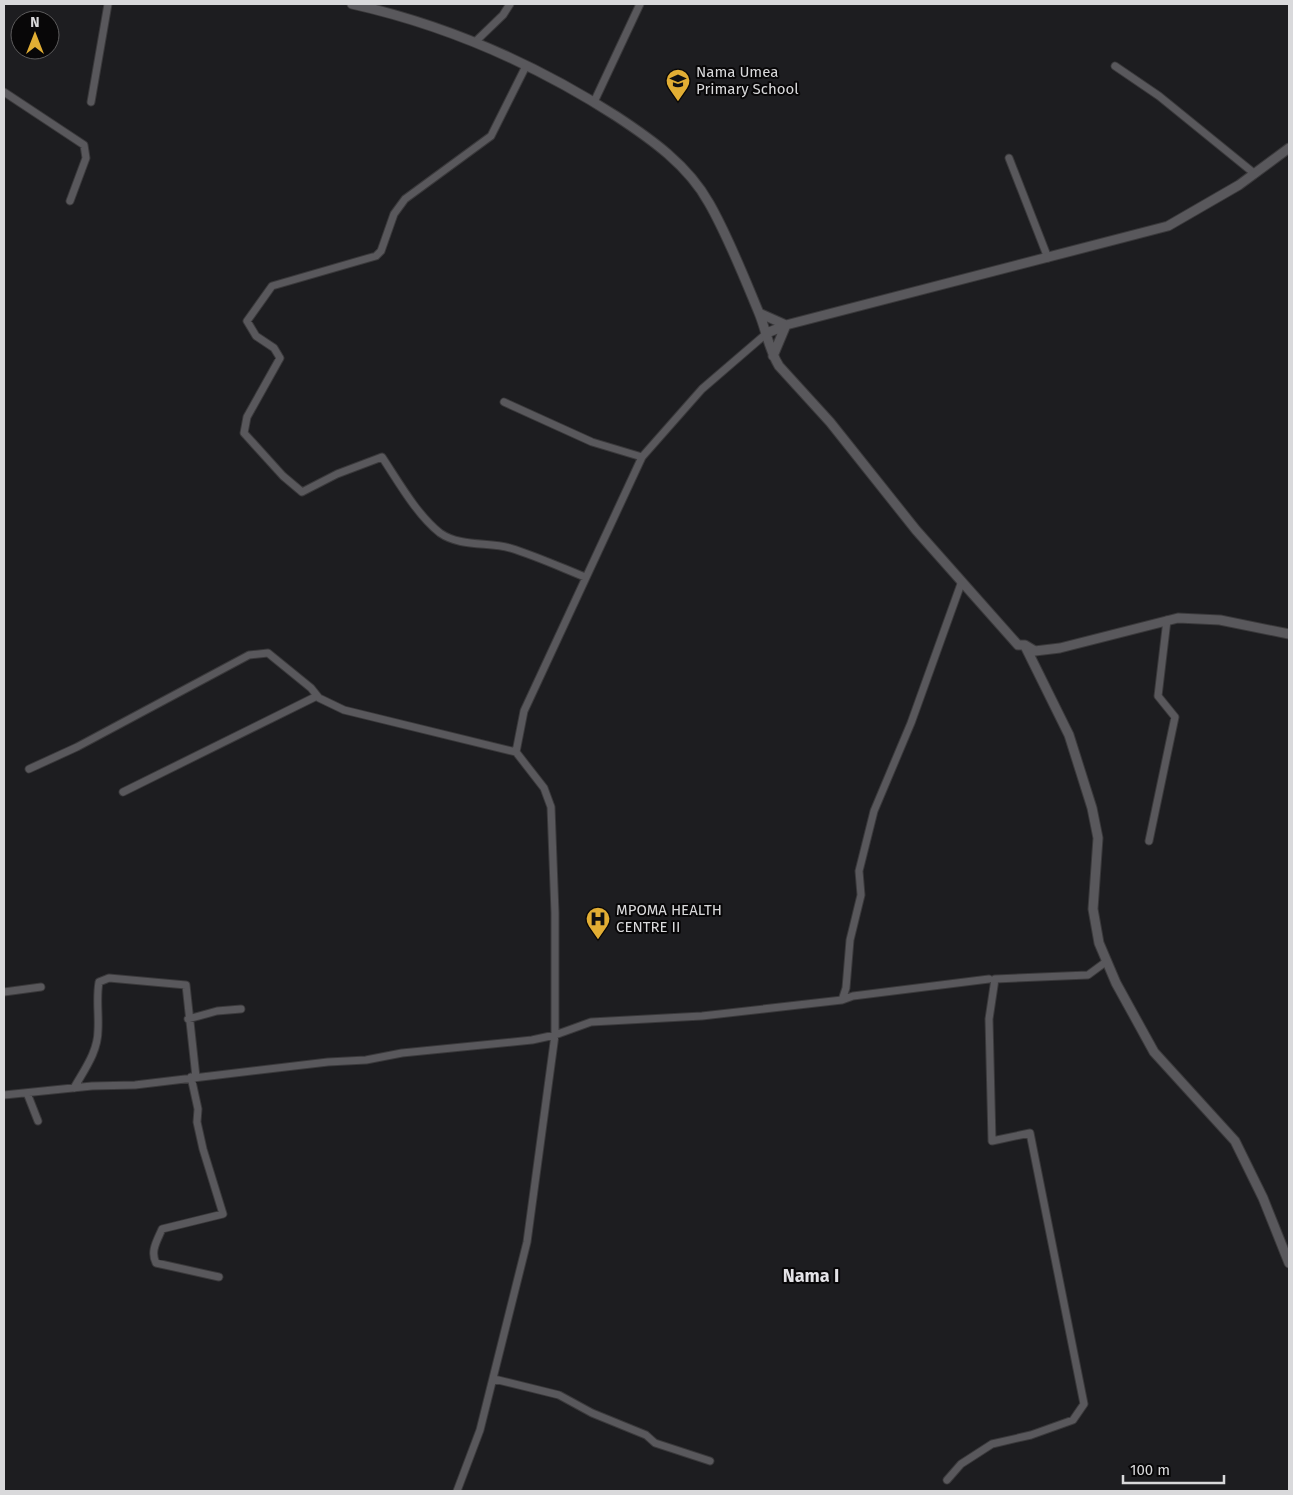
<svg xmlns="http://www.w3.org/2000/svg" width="1293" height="1495" viewBox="0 0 1293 1495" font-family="'Fira Sans',sans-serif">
<rect width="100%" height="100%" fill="#1d1d20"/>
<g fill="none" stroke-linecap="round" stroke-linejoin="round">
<defs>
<path id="minor" d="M475 42 503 15 510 4
M526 66 491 136 405 199 394 214 381 251 376 256 272 286 247 321 256 336 274 348 280 358 247 417 244 433 283 476 302 492 337 474 382 457C398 481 417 515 440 533 460 547 488 542 510 548 536 556 560 567 585 577
M1115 66 1159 96 1255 174
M4 92 84 145 86 158 70 201
M91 102 108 4
M594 102 640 4
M1009 158 1048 258
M504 402 592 442 642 457
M962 581 911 723 874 811 859 871 861 895 850 940 846 988 842 1000 853 996 989 979
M29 769 77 747 249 655 268 653 311 688 319 698 344 710 516 752
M123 792 317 696
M1149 841 1175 717 1158 696 1167 620
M4 992 41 987
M188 1019 217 1011 241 1009
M191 1077 198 1109 197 1122 203 1149 223 1214 162 1229C157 1241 150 1251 156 1263L219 1277
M74 1088C84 1070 98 1052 98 1030 99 1013 96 999 99 982L109 978 186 985 196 1077
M27 1093 38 1121
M4 1095 92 1086 135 1085 328 1062 366 1060 402 1053 532 1040 555 1035 591 1022 702 1016 842 1000
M494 1379 559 1395 592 1413 646 1435 655 1443 710 1461
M947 1480 961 1464 992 1444 1031 1435 1073 1420 1084 1404 1030 1133 992 1141 989 1019 995 979 1088 975 1107 961
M457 1491 480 1430 527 1242 555 1035V913L551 807 544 788 516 752 524 711 642 457 702 389 767 333"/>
<path id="tertiary" d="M352 4C446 25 535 64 616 116 651 139 688 165 709 203 728 236 744 277 759 313 766 330 769 350 779 366L830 422 916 530 1018 645H1025L1035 651 1060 648 1178 618 1220 620 1289 634
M759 313 786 325 773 356
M767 333 786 325 1168 226 1239 185 1289 148
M1025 646 1069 735 1092 808 1098 838 1093 909 1099 943 1116 983 1154 1052 1235 1141 1263 1198 1289 1263"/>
</defs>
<!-- minor casing -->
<use href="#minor" stroke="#3a393b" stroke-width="9"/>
<!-- tertiary casing -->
<use href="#tertiary" stroke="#3a393b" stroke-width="11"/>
<!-- minor -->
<use href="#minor" stroke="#59585c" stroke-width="7"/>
<!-- tertiary -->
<use href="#tertiary" stroke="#59585c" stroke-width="9"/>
</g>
<!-- icons -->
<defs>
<symbol id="school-pin" viewBox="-11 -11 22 30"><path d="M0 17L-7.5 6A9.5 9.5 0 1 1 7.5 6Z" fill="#e2ae34" stroke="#080708"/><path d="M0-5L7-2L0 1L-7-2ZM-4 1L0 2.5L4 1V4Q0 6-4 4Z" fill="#111"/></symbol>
<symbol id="hospital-pin" viewBox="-11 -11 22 30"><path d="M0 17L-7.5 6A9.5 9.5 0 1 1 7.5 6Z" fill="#e2ae34" stroke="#080708"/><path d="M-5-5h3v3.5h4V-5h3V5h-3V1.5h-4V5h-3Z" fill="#111"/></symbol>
</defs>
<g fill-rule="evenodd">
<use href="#school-pin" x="664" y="67" width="28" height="38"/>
<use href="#hospital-pin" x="584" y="905" width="28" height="38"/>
</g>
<g text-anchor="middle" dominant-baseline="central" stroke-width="4" stroke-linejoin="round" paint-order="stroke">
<!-- poi labels -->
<g font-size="15" fill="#d9d9db" stroke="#080708" text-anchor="start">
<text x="696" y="72">Nama Umea<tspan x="696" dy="17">Primary School</tspan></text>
<text x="616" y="910">MPOMA HEALTH<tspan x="616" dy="17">CENTRE II</tspan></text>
</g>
<!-- quarter labels -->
<g font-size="18" font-weight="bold" fill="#e3e2e6" stroke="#080708">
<text x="811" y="1276">Nama I</text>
</g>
</g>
<!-- border -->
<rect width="1293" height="1495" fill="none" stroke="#d9d9db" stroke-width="10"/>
<!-- north arrow -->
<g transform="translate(35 35)"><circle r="24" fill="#080708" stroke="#5c5b5c"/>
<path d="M0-4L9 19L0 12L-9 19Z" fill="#e2ae34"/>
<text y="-8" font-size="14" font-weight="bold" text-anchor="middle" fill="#d9d9db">N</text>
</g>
<!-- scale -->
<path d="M1123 1475v8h101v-8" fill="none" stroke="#d9d9db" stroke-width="2.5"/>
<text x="1130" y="1475" font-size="15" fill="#d9d9db" stroke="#080708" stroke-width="4" paint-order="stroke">100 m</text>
</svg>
